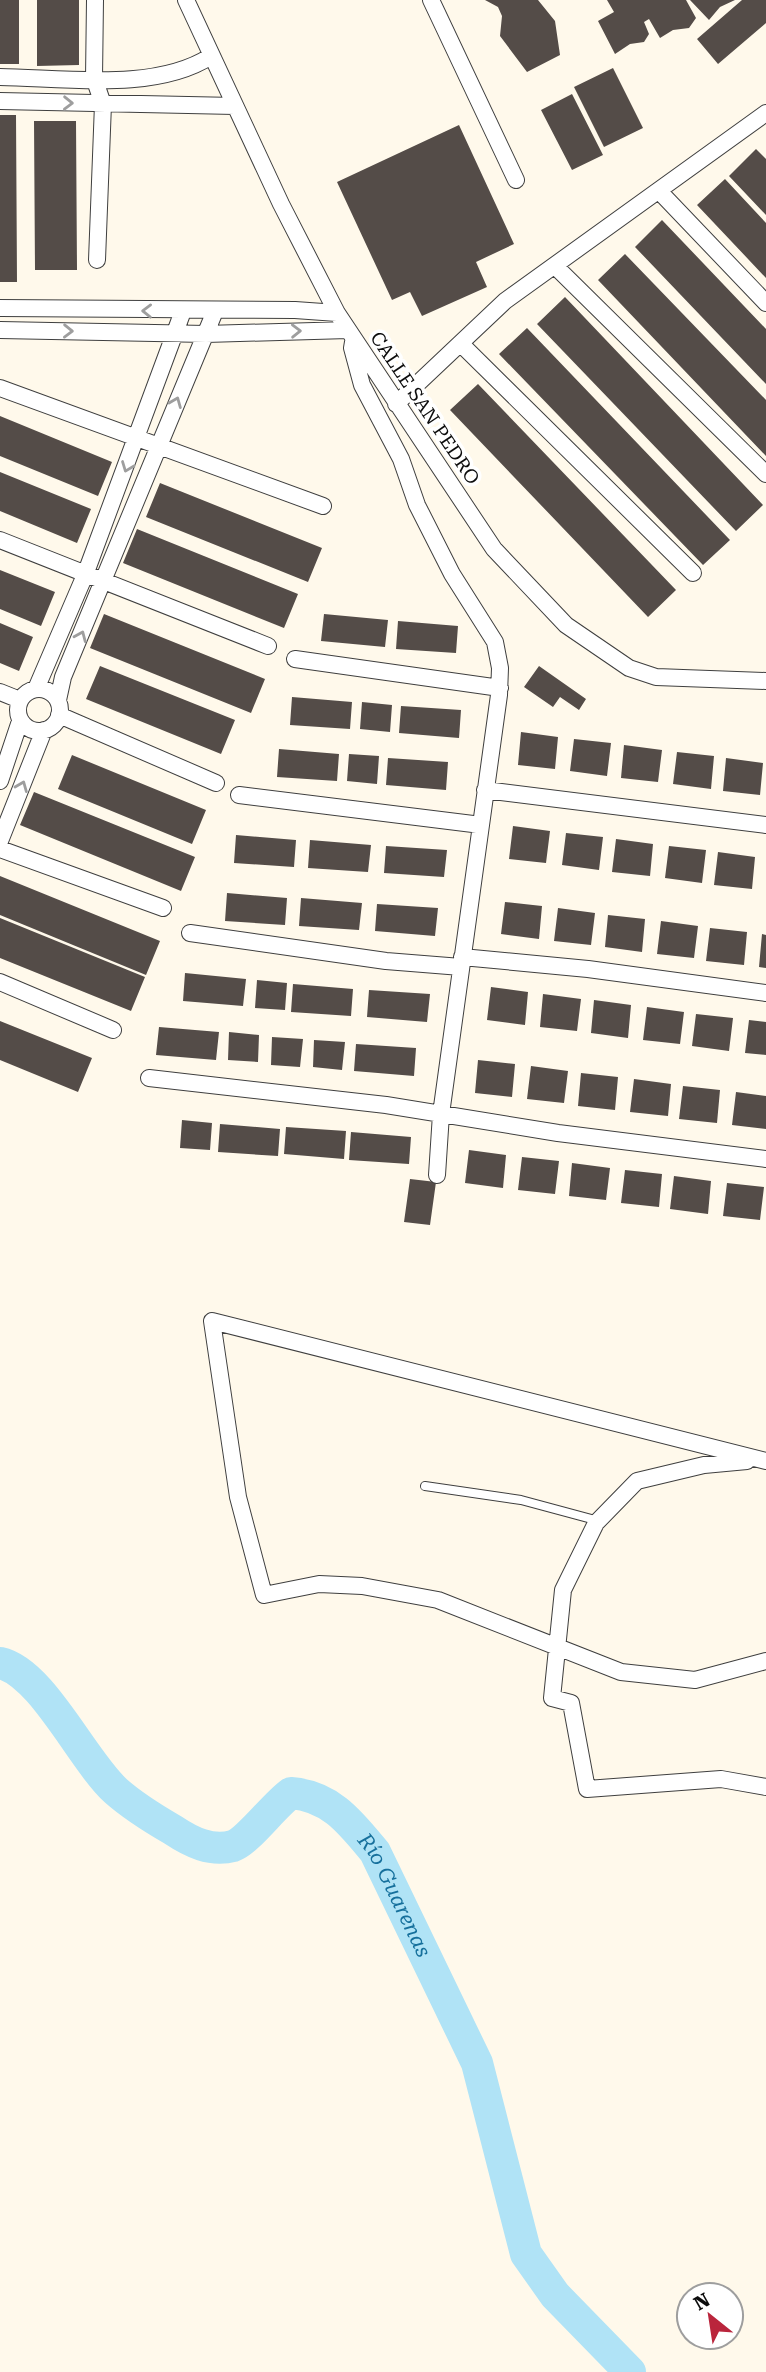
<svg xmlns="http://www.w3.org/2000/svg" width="766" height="2372" viewBox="0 0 766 2372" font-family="'Roboto Serif',serif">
<rect width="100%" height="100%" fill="#fff9eb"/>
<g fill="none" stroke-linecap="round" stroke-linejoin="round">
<!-- river -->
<path stroke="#b0e3f6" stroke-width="32" id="s1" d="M0 1663C42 1672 82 1760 116 1791 133 1806 154 1819 173 1830 191 1842 211 1852 233 1846 248 1841 274 1805 291 1793 331 1796 351 1823 375 1852L477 2063 526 2254 555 2295 630 2372"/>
</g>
<!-- building -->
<path fill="#544c48" d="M0 0H19V64H0Z
M37 0H79V65L37 66Z
M485 0H538L555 21 560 55 527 72 500 36 502 16 498 7Z
M607 0H686L696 18 689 28 673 30 660 38 649 19 644 22 649 34 644 42 630 44 615 54 598 21 614 12Z
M690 0H735L720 7 709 20Z
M742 0H766V23L718 64 697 39Z
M613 68 643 128 604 147 574 87Z
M572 94 603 155 572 170 541 110Z
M0 115H16L17 282H0Z
M34 121H76L77 270H35Z
M459 125 514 244 476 262 487 287 422 316 410 292 392 300 337 182Z
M756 149 766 159V215L729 176Z
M725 179 766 223V278L697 205Z
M662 220 766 329V384L635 247Z
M625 254 766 400V456L598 280Z
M565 297 763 505 736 531 537 324Z
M527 328 730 540 703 565 499 354Z
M478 384 676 590 648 617 450 410Z
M0 416 112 462 98 496 0 456Z
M0 472 91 509 77 543 0 511Z
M160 483 322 548 308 582 146 517Z
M137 529 298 594 284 628 123 563Z
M0 570 55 592 41 626 0 609Z
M104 614 265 679 251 713 90 648Z
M324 614 388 620 385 647 321 641Z
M398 621 458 626 456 653 396 649Z
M0 623 33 637 19 671 0 663Z
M100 666 235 720 221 754 86 699Z
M539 666 586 699 579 710 560 697 553 707 524 687Z
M292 697 352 702 350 729 290 725Z
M362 702 392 705 390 732 360 729Z
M401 706 461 710 459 738 399 733Z
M521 732 558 737 555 769 518 765Z
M574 739 611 743 607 776 570 771Z
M624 745 662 750 658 782 621 778Z
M279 749 339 754 337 781 277 777Z
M677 752 714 756 711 789 673 784Z
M349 754 379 756 377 784 347 781Z
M72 755 206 810 192 844 58 789Z
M388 758 448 762 446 790 386 785Z
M726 758 763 763 760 795 723 791Z
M34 792 195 857 181 891 20 825Z
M513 826 550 831 546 863 509 859Z
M566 833 603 837 599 870 562 865Z
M236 835 296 840 294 867 234 863Z
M616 839 653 844 650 876 612 872Z
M310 840 371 845 368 872 308 868Z
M386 846 447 850 444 877 384 873Z
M669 846 706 850 702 883 665 878Z
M718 852 755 857 752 889 714 885Z
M0 876 160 941 146 975 0 915Z
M227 893 287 898 285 925 225 921Z
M301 898 362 903 359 930 299 926Z
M505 902 542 906 539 939 501 934Z
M377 904 438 908 435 936 375 931Z
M558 908 595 913 591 945 554 941Z
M608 915 645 919 642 952 605 947Z
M0 918 145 977 131 1011 0 958Z
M661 921 698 926 694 958 657 954Z
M710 928 747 932 744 965 706 961Z
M762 934 766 935V968L759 967Z
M185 973 246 979 243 1006 183 1001Z
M257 980 287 983 285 1010 255 1008Z
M293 984 353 989 351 1016 291 1012Z
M491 987 528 992 525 1025 487 1020Z
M369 990 430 994 427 1022 367 1017Z
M543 994 581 999 577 1031 540 1027Z
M594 1000 631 1005 628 1038 591 1033Z
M647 1007 684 1012 680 1044 643 1040Z
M696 1014 733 1018 729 1051 692 1046Z
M749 1020 766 1022V1055L745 1053Z
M0 1021 92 1058 78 1092 0 1060Z
M159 1027 219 1032 216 1060 156 1055Z
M229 1032 259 1035 258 1062 228 1060Z
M272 1037 303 1039 300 1067 271 1065Z
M314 1040 345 1042 342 1070 313 1067Z
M356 1044 416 1048 414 1076 354 1071Z
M478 1060 515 1064 512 1097 475 1093Z
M531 1066 568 1071 564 1103 527 1099Z
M581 1073 618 1077 615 1110 578 1106Z
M634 1079 671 1084 668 1116 630 1112Z
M683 1086 720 1090 717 1123 679 1119Z
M736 1092 766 1096V1129L732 1125Z
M182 1120 212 1123 210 1150 180 1148Z
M220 1124 280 1129 278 1156 218 1152Z
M286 1127 346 1131 344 1159 284 1154Z
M351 1132 411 1137 409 1164 349 1160Z
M469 1150 506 1155 503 1188 465 1183Z
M522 1157 559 1161 555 1194 518 1190Z
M572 1163 610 1168 606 1200 569 1196Z
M625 1170 662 1174 659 1207 621 1203Z
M674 1176 711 1181 708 1214 670 1209Z
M410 1179 436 1182 430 1225 404 1222Z
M727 1183 764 1187 760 1220 723 1216Z"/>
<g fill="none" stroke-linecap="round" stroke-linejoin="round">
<defs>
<path id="service" d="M425 1486 521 1500 599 1521"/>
<path id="minor" d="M95 0 94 78 103 104 97 260
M186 0 281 204 337 313 494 549 566 625 629 668 656 677 766 681
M431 0 516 180
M0 77C65 78 156 92 211 56
M0 101 235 106
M659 191 766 303
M555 266 766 474
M0 308 295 310 337 313
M0 330 206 334 348 330
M353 342 352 348 362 385 401 459 417 505 452 574 495 642 500 668 499 695 441 1114 437 1175
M461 344 693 573
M0 388 323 506
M396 404 505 301 766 113
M0 540 268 646
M295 659 500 688
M18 710a21 21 0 1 1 42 0a21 21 0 1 1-42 0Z
M36 689 85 575 183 311
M0 692 20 700
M58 700 63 677 215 311
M59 715 216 783
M0 781 20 721
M485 790 766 825
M239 795 481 825
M0 841 44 730
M0 849 163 908
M190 933 386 961 461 967
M462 957 588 969 766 993
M0 982 113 1030
M149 1078 386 1105 558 1133 766 1159
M747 1461 704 1465 637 1481 596 1523 563 1590 552 1698 571 1703 587 1789 721 1779 766 1787
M766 1461 212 1321 238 1497 264 1595 319 1584 362 1586 438 1600 621 1672 695 1680 766 1661"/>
</defs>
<!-- service casing -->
<use href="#service" stroke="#3f3f3f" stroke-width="10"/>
<!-- minor casing -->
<use href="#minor" stroke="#3f3f3f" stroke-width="18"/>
<!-- service -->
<use href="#service" stroke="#fff" stroke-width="8"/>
<!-- minor -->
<use href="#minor" stroke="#fff" stroke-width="16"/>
</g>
<!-- one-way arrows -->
<defs><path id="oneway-chevron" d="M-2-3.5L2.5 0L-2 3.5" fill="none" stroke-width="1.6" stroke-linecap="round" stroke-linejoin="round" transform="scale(1.75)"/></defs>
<g stroke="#9e9e9e">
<use href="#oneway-chevron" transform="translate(68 103) rotate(1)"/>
<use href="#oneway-chevron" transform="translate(147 311) rotate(-179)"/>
<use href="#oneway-chevron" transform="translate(68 331) rotate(1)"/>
<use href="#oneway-chevron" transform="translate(296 331) rotate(-1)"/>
<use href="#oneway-chevron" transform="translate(176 402) rotate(-68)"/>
<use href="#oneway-chevron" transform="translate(127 467) rotate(111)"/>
<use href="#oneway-chevron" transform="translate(81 636) rotate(-67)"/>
<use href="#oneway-chevron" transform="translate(22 786) rotate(-68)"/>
</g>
<g text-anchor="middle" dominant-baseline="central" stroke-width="7" stroke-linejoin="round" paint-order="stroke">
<!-- street labels -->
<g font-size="19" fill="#0c0c0c" stroke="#fff">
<text transform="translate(425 408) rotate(56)">CALLE SAN PEDRO</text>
</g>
<!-- water labels -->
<g font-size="21" font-style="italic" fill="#16709c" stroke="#fff">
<text stroke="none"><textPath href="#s1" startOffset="541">Río Guarenas</textPath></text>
</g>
</g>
<!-- north arrow -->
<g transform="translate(710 2316) rotate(330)"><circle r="33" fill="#ffffff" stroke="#9e9e9e" stroke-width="2"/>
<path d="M0-5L12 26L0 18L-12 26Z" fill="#ba253c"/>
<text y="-10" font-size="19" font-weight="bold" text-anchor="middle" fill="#0c0c0c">N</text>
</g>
</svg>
